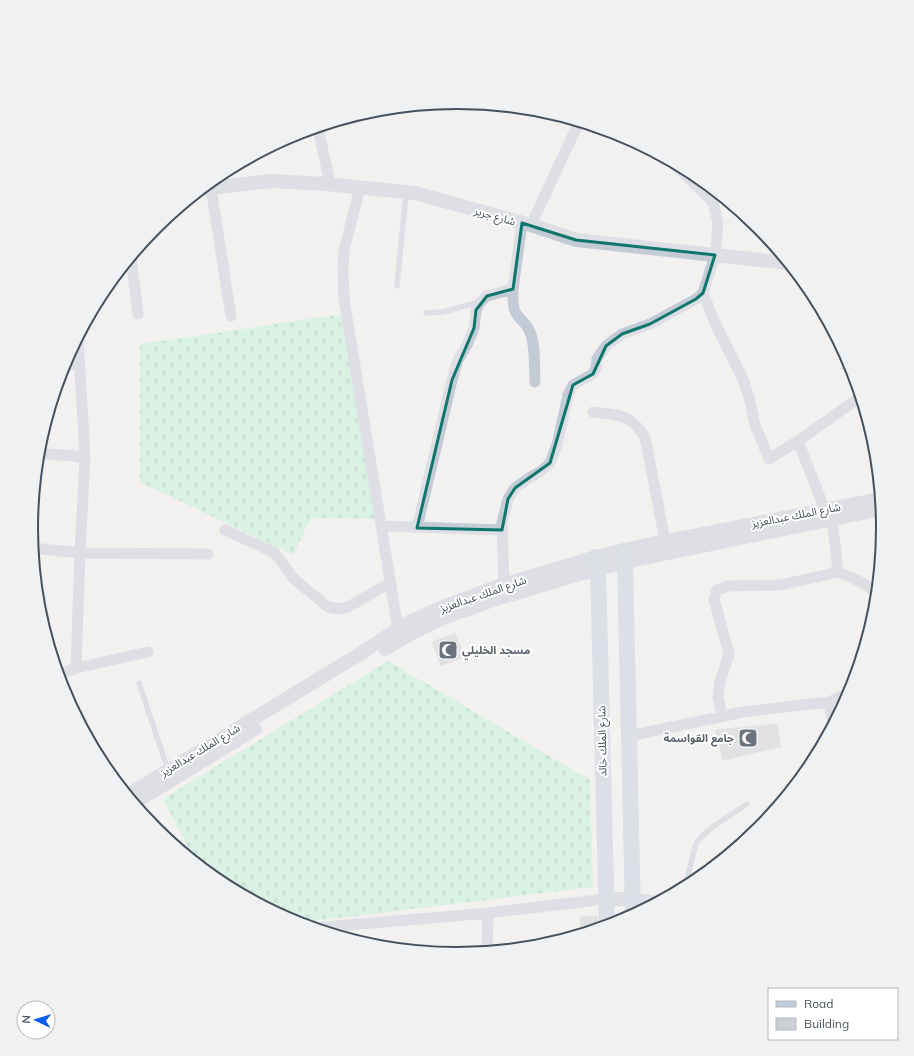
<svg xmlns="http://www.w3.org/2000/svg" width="914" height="1056" viewBox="0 0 914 1056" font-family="Mulish,'Noto Sans Arabic',sans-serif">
<defs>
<pattern id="cemetery-stones" width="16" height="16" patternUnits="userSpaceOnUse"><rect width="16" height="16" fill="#bcf3d6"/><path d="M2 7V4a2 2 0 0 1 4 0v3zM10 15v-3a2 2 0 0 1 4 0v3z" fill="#a3d2ba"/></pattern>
</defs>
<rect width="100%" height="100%" fill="#f3f0f0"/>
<!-- cemetery -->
<path fill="url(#cemetery-stones)" d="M344 314 381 519 311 518 293 555 140 482V344Z
M388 661 590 780 593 887 297 923 220 882 195 861 163 799Z"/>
<!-- building -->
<path fill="#ccced6" stroke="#d4d5dc" d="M455 633 464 657 441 666 432 642Z
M777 724 781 747 723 760 715 730Z
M581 916 597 917 598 928 580 934Z"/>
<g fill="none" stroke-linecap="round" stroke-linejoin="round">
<!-- service -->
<path stroke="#c3cbd6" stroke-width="5.5" d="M397 286 406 193
M426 313 443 312 479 302
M139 683 168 770
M685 887 696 843C709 827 730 816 747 804"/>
<!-- minor -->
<path stroke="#c3cbd6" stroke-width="11" d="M318 127 330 184
M211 188 231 316
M360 188 344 250 343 269 344 299 398 629
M531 225 579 122
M131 257 138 314
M513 289C513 296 512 307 516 313 519 319 526 323 529 330 536 343 534 367 535 382
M703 293 715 323 743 379 749 397 755 425 769 459 798 441
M64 364 79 365
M593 412C619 415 629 413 645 437L665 541
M38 453 85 457
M825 510 798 441 860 397
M382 526 502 530
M417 528 452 380 458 360 467 345 474 328 476 310 480 302 487 296 513 289 522 223
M225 530 273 552 280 559 293 578 328 607 338 609 348 607 390 583
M33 548 80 553 208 554
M838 572C849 577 871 584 876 595
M504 585 502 523 508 499 515 488 529 478 541 471 550 463 557 445 568 395 573 385 593 374 596 368 597 359 606 346 622 334 650 324 696 299 703 293 715 255 718 223 713 202 672 162
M76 668 80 553 85 457 78 338
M59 676 63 673 76 668 148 652
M829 702 833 725
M722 716 718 696 720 682 729 654 714 599 717 590 728 586 781 585 838 572 832 519
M629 736 743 712 829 702 849 693
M314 928 488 913 606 899
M487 951 488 913"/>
<!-- tertiary -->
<path stroke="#c3cbd6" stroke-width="14" d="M202 189 272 181 326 184 415 193 531 225 576 240 788 263
M385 649 412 633 443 618 499 598 573 576 625 562 881 509
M128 795 363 652 407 623 440 608 496 587 596 557 651 544 880 499
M134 803 255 729
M606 899H633L655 903"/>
<!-- secondary -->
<path stroke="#c1cbda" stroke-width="16" d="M623 551 625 562 633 915
M596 557 598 570 607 926"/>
</g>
<!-- marked area -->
<path d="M0 0H914V1056H0ZM522 223 576 240 715 255 703 293 696 299 650 324 622 334 606 346 593 374 573 385 550 463 515 488 508 499 502 530 417 528 452 380 474 328 476 310 487 296 513 289Z" fill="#f3f0f0" fill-opacity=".55" fill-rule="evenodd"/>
<path fill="none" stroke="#0f766e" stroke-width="3" stroke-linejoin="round" d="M522 223 576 240 715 255 703 293 696 299 650 324 622 334 606 346 593 374 573 385 550 463 515 488 508 499 502 530 417 528 452 380 474 328 476 310 487 296 513 289Z"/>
<!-- icons -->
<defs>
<symbol id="mosque-square" viewBox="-11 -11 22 22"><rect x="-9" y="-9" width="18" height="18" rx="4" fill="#6b7280" stroke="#fff"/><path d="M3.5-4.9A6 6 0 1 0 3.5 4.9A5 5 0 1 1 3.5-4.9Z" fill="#fff"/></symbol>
</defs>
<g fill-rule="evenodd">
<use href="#mosque-square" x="437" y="639" width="22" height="22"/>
<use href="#mosque-square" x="737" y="727" width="22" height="22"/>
</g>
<g text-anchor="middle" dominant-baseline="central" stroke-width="4" stroke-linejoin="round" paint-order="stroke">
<!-- street labels -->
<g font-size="11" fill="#46515f" stroke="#fff">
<text transform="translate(495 216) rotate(16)">شارع جرير</text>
<text transform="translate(796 515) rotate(-11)">شارع الملك عبدالعزيز</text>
<text transform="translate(483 594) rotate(-19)">شارع الملك عبدالعزيز</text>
<text transform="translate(602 741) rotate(-91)">شارع الملك خالد</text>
<text transform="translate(200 750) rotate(-31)">شارع الملك عبدالعزيز</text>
</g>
<!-- worship labels -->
<g font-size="11" font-weight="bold" fill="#5b616d" stroke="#fff" text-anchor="start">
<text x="462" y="650">مسجد الخليلي</text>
<text x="734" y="738" text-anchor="end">جامع القواسمة</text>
</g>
</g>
<!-- crop -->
<path d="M0 0H914V1056H0ZM38 528a419 419 0 1 1 838 0a419 419 0 1 1-838 0Z" fill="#f0f1f2" fill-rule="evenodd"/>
<path fill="none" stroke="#46515f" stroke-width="2" d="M38 528a419 419 0 1 1 838 0a419 419 0 1 1-838 0Z"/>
<!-- legend -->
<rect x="768" y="988" width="130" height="52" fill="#ffffff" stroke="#b5b9bf"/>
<rect x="776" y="1001" width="20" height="6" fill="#c1cbda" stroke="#b5b9bf"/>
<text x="804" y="1008" font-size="12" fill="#46515f">Road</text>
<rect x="776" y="1018" width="20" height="12" fill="#ccced6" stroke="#b5b9bf"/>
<text x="804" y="1028" font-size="12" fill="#46515f">Building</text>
<!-- north arrow -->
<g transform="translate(36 1020) rotate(274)"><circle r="19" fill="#ffffff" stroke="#b5b9bf"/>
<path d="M0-3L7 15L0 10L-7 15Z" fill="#0a5bf2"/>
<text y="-6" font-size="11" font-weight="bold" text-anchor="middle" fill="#46515f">N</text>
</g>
</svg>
